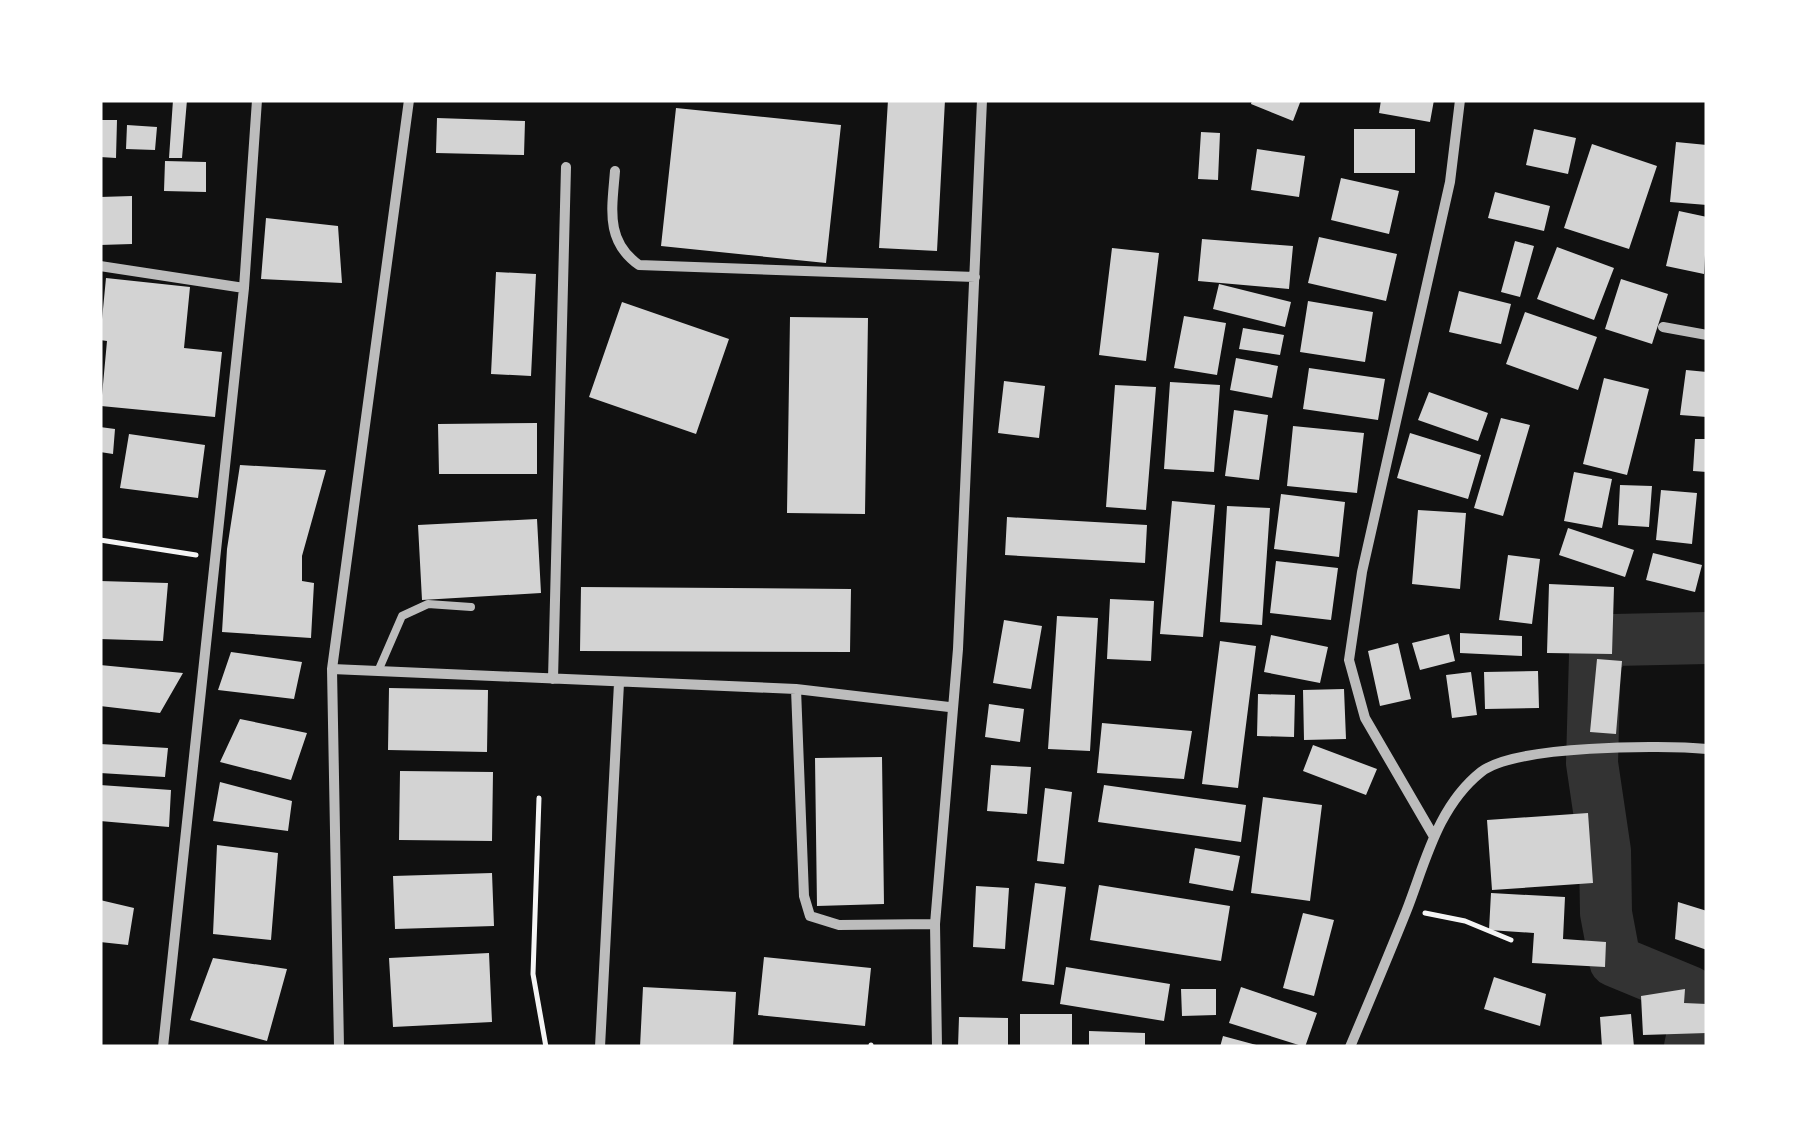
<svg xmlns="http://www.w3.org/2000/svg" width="1807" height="1147" viewBox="0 0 1807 1147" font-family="'Fira Sans Condensed',sans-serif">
<rect width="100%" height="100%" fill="#111"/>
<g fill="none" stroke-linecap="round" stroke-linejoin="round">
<!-- river -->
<path stroke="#333" stroke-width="52" d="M1690 1047 1696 1019 1690 992 1615 961 1606 913 1605 851 1592 763 1595 655 1614 640 1707 638"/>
</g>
<!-- building -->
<path fill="#d3d3d3" d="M173 100H187L182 158H169Z
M888 100H945L937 251 879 248Z
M1252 100H1301L1293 121 1251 104Z
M1381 100H1434L1430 122 1379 113Z
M676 108 841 125 826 263 661 246Z
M437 118 525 121 524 155 436 153Z
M100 120H117L116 158 100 157Z
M127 125 157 127 155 150 126 149Z
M1354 129H1415V173H1354Z
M1534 129 1576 138 1568 174 1526 165Z
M1201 132 1220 133 1218 180 1198 179Z
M1676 142 1707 145V205L1670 202Z
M1592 144 1657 166 1629 249 1564 228Z
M1257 149 1305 156 1299 197 1251 190Z
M165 161 206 162V192L164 191Z
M1341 178 1399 191 1389 234 1331 220Z
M1495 192 1550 206 1544 231 1488 218Z
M132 196V244L100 245V197Z
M1679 211 1707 217 1704 274 1666 266Z
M266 218 338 226 342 283 261 279Z
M1319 237 1397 254 1386 301 1308 283Z
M1202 239 1293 246 1289 289 1198 281Z
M1515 241 1534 246 1520 297 1501 292Z
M1557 247 1614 268 1594 320 1537 299Z
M1112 248 1159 253 1146 361 1099 355Z
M496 272 536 274 531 376 491 374Z
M106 278 190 287 184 348 222 352 215 417 101 406 107 341 100 340Z
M1621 279 1668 294 1652 344 1605 329Z
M1219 284 1291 302 1285 327 1213 309Z
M1459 291 1511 304 1501 344 1449 332Z
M1308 301 1373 312 1365 362 1300 352Z
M622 302 729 339 696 434 589 397Z
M1525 312 1597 337 1578 390 1506 364Z
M1184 316 1226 323 1217 375 1174 368Z
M790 317 868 318 865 514 787 513Z
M1243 328 1284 335 1280 355 1239 349Z
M1236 358 1278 366 1272 398 1230 390Z
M1309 368 1385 379 1378 420 1303 409Z
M1686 370 1707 372V417L1680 415Z
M1604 378 1649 389 1627 475 1583 464Z
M1004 381 1045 386 1039 438 998 433Z
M1170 382 1220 385 1214 472 1164 469Z
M1115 385 1156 387 1146 510 1106 507Z
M1429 392 1488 413 1478 441 1418 420Z
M1234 410 1268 415 1259 480 1225 476Z
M1501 418 1530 425 1503 516 1474 508Z
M537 423V474H439L438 424Z
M1293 426 1364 433 1357 493 1287 486Z
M100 427 115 429 113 454 100 452Z
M1410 433 1481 455 1468 499 1397 478Z
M129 434 205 445 198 498 120 488Z
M1695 439H1707V472L1693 471Z
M240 465 326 470 302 556V581L314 583 311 638 222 632 227 549Z
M1574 472 1612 479 1602 528 1564 521Z
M1620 485 1652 486 1649 527 1618 525Z
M1661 490 1697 493 1692 544 1656 540Z
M1281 494 1345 502 1339 557 1274 549Z
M1172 501 1215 505 1203 637 1160 634Z
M1227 506 1270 508 1262 625 1220 622Z
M1418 510 1466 513 1460 589 1412 584Z
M1007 517 1147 525 1145 563 1005 555Z
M537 519 541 593 422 600 418 525Z
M1568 528 1634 550 1625 577 1559 555Z
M1653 553 1702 565 1695 592 1646 580Z
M1508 555 1540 559 1532 624 1499 620Z
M1276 561 1338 568 1331 620 1270 613Z
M100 581 168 583 163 641 100 639Z
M1549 584 1614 587 1612 654 1547 653Z
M581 587 851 589 850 652 580 651Z
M1110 599 1154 601 1151 661 1107 659Z
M1057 616 1098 618 1090 751 1048 749Z
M1004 620 1042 626 1031 689 993 683Z
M1460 633 1522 636V656L1460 653Z
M1449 634 1455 661 1420 670 1412 643Z
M1271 635 1328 647 1320 683 1264 672Z
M1220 641 1256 646 1238 788 1202 784Z
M1398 643 1411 699 1380 706 1368 651Z
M231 652 302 662 294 699 218 690Z
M1597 659 1622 661 1616 734 1590 732Z
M100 665 183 673 160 713 100 706Z
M1538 671 1539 708 1485 709 1484 672Z
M1471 672 1477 715 1452 718 1446 675Z
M389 688 488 690 487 752 388 750Z
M1344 689 1346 739 1304 740 1303 690Z
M1258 694 1295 695 1294 737 1257 736Z
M989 704 1024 709 1020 742 985 737Z
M240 719 307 733 291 780 220 762Z
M1102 723 1192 731 1184 779 1097 773Z
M100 744 168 748 165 777 100 773Z
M1313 745 1377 769 1366 795 1303 771Z
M882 757 884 904 817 906 815 758Z
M991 765 1031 767 1027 814 987 811Z
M400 771 493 772 492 841 399 840Z
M220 782 292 801 288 831 213 821Z
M100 785 171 790 169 827 100 821Z
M1104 785 1246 805 1241 842 1098 822Z
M1045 788 1072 792 1064 864 1037 861Z
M1263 797 1322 805 1310 901 1251 893Z
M1588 813 1593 883 1492 890 1487 820Z
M217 845 278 853 271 940 213 934Z
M1195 848 1240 856 1233 891 1189 883Z
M492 873 494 926 395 929 393 876Z
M1035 883 1066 887 1054 985 1022 981Z
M1099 885 1230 906 1221 961 1090 940Z
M976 886 1009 888 1005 949 973 947Z
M1491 893 1565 897 1563 939 1606 942 1605 967 1532 963 1534 933 1489 930Z
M100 900 134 908 128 945 100 942Z
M1678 902 1707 911V950L1675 939Z
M1303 913 1334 920 1314 996 1283 988Z
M489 953 492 1022 393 1027 389 958Z
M764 957 871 968 865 1026 758 1015Z
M213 958 287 969 267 1041 190 1020Z
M1066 967 1170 984 1164 1021 1060 1004Z
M1494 977 1546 994 1540 1026 1484 1009Z
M643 987 736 992 733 1047H640Z
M1241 987 1317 1013 1305 1047 1229 1023Z
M1181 989H1216V1015L1182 1016Z
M1685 989 1684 1003 1707 1004V1033L1643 1035 1641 996Z
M1020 1014H1072V1047H1020Z
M1631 1014 1634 1047H1602L1600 1017Z
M959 1017 1008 1018V1047H958Z
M1089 1031 1145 1033V1047H1089Z
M1223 1036 1260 1046V1047H1220Z"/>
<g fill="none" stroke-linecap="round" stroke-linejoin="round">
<!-- path -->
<path stroke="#f5f5f5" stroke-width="5" d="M100 540 196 555
M539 798 533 974 546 1047
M1425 913 1465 921 1511 940
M871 1047V1045"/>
<!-- service -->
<path stroke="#bcbcbc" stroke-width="8" d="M379 669 402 616 428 604 471 607"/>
<!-- minor -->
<path stroke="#bcbcbc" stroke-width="10" d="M615 171C612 209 605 241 639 265L975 277
M100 266 244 288
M1663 327 1707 335
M332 669 796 689 949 707
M553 679 566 167
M796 689 804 896 810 916 839 925 935 924
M1433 835 1365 718 1349 660 1362 572 1450 182 1460 100
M163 1047 244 288 257 100
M339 1047 332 669 409 100
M600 1047 619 683
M937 1047 935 924 958 649 982 100
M1350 1047C1369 1002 1388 957 1406 912 1425 864 1437 807 1481 772 1515 745 1661 745 1707 749"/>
</g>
<!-- border -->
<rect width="1807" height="1147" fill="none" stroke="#ffffff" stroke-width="205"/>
</svg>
